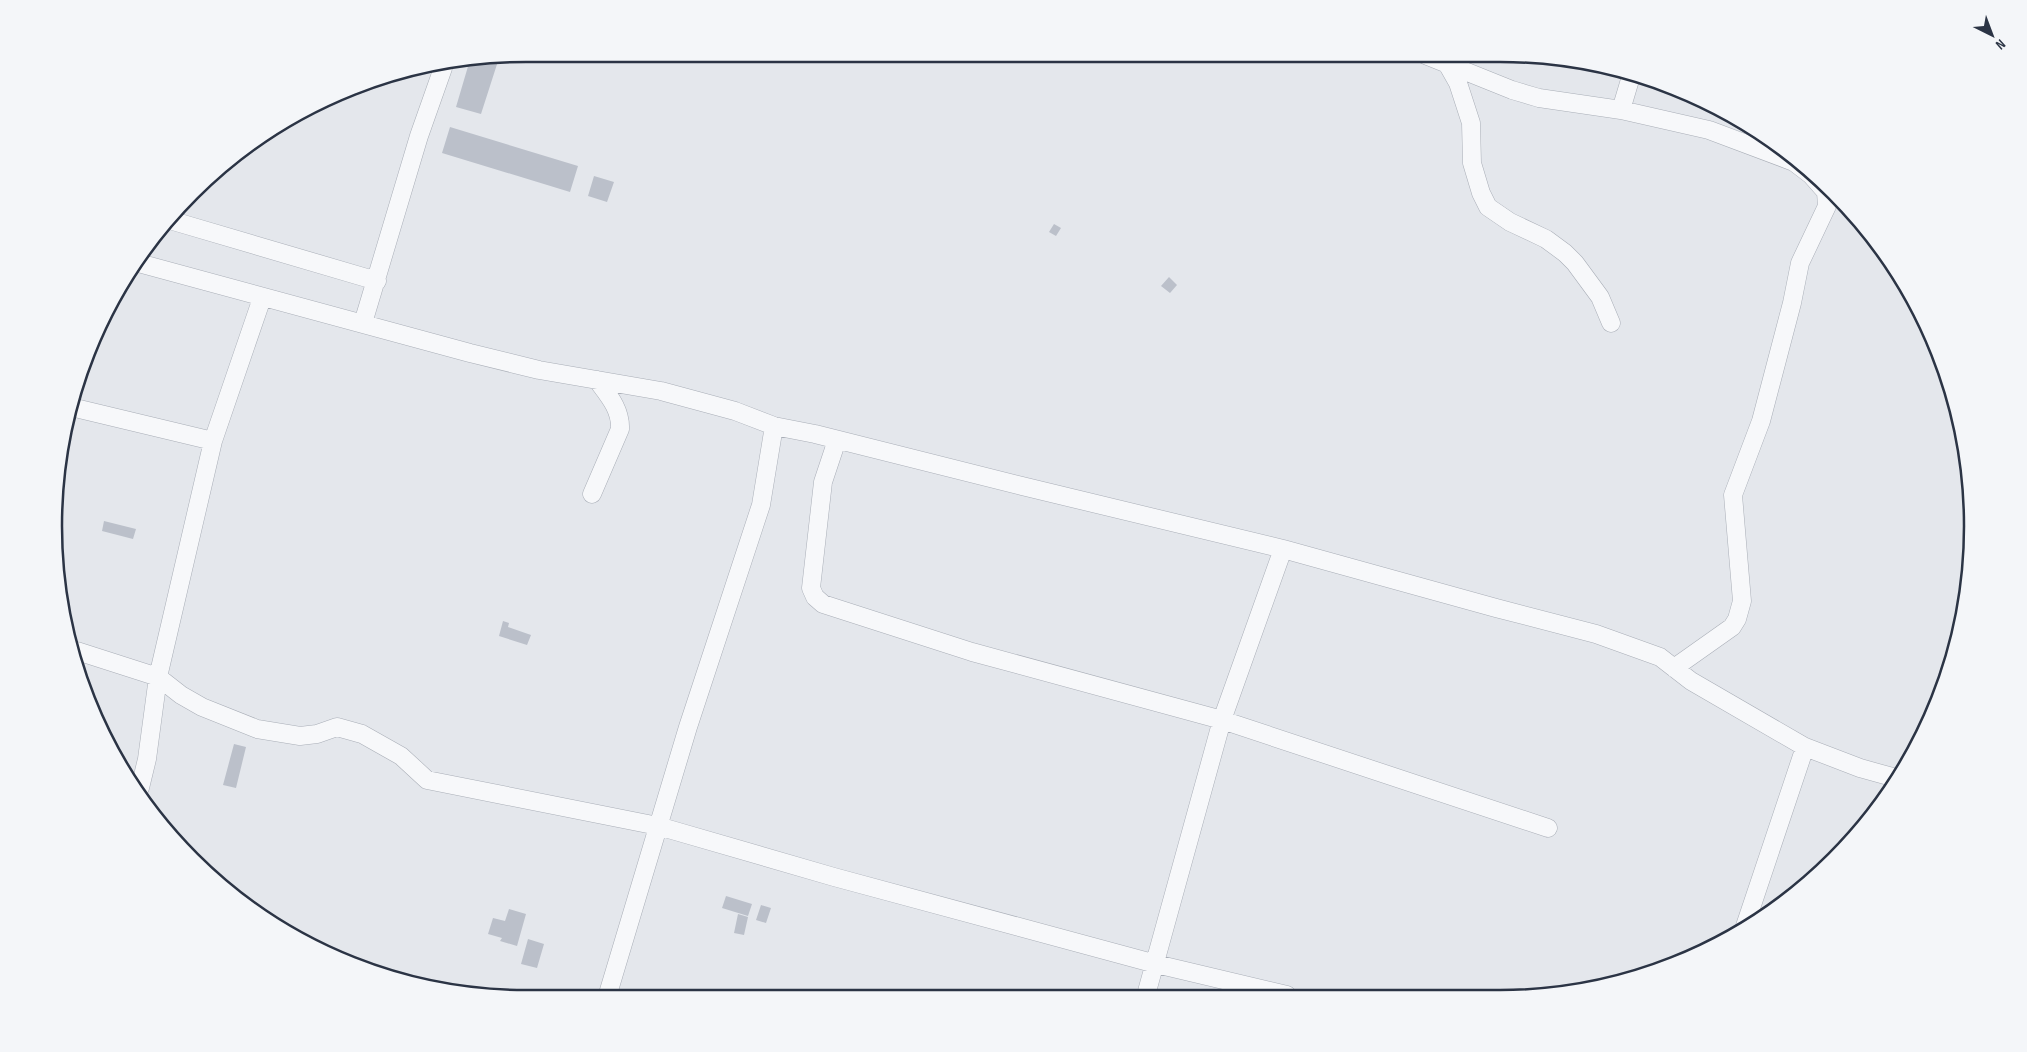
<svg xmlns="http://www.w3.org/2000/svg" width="2027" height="1052" viewBox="0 0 2027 1052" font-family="'Sofia Sans Condensed',sans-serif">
<rect width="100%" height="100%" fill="#e4e7ec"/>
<!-- building -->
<path fill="#bbc0ca" d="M499 58 481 114 456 107 469 63Z
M450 127 578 166 570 192 442 153Z
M594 176 614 182 607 202 588 196Z
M1054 224 1061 228 1056 236 1049 232Z
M1169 277 1177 285 1170 293 1161 286Z
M104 521 136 529 133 539 102 531Z
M503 621 509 623 508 627 531 635 527 645 499 636Z
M234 744 246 747 236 788 223 785Z
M726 896 752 904 748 916 722 908Z
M761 905 771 908 766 923 756 920Z
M509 909 526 914 517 946 500 941 502 938 488 934 493 918 505 921Z
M738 914 748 917 744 935 734 933Z
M528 939 544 944 537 968 521 964Z"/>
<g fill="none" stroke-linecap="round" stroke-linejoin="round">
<defs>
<path id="minor" d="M1425 55 1512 90 1539 98 1621 110 1709 130 1794 162 1811 175 1826 192 1827 206 1800 263 1792 303 1761 421 1733 495 1742 601 1737 619 1732 627 1674 668
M1445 60 1458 83 1471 123 1472 163 1481 193 1488 207 1510 222 1546 239 1565 253 1575 263 1600 297 1611 323
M1621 110 1632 73
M173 221 377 281
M135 262 470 353 539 370 661 391 735 411 774 426 815 434 1022 486 1283 549 1496 608 1596 634 1660 657 1691 681 1805 747 1860 768 1896 778
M363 323 419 136 443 68
M71 407 213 441
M837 440 823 482 811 588 815 597 823 604 972 652 1222 720 1283 549
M592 494 620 429C621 409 608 395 597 380
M77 651 158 677 181 695 202 707 257 729 300 736 317 734 337 727 362 734 401 756 427 780 658 826 834 877 1156 964 1287 995
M140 788 147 759 158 677 213 441 262 298
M1745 926 1805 747
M1146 995 1222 720 1548 828
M607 997 688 727 761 505 774 426"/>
</defs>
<!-- minor casing -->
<use href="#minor" stroke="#a9aeb7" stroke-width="19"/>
<!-- minor -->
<use href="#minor" stroke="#f7f8fa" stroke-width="18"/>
</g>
<!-- crop -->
<path d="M0 0H2027V1052H0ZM526 62H1500A464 464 0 0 1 1964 526V526A464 464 0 0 1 1500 990H526A464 464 0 0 1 62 526V526A464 464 0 0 1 526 62Z" fill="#f4f6f9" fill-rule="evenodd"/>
<path fill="none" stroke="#2b3445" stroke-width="2.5" d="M526 62H1500A464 464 0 0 1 1964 526V526A464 464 0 0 1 1500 990H526A464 464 0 0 1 62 526V526A464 464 0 0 1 526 62Z"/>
<!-- north arrow -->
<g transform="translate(1992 35) rotate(138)" stroke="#f4f6f9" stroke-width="4" paint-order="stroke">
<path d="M0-4L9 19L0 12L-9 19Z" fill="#2b3445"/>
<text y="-8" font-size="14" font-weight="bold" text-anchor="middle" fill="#2b3445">N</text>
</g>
</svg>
